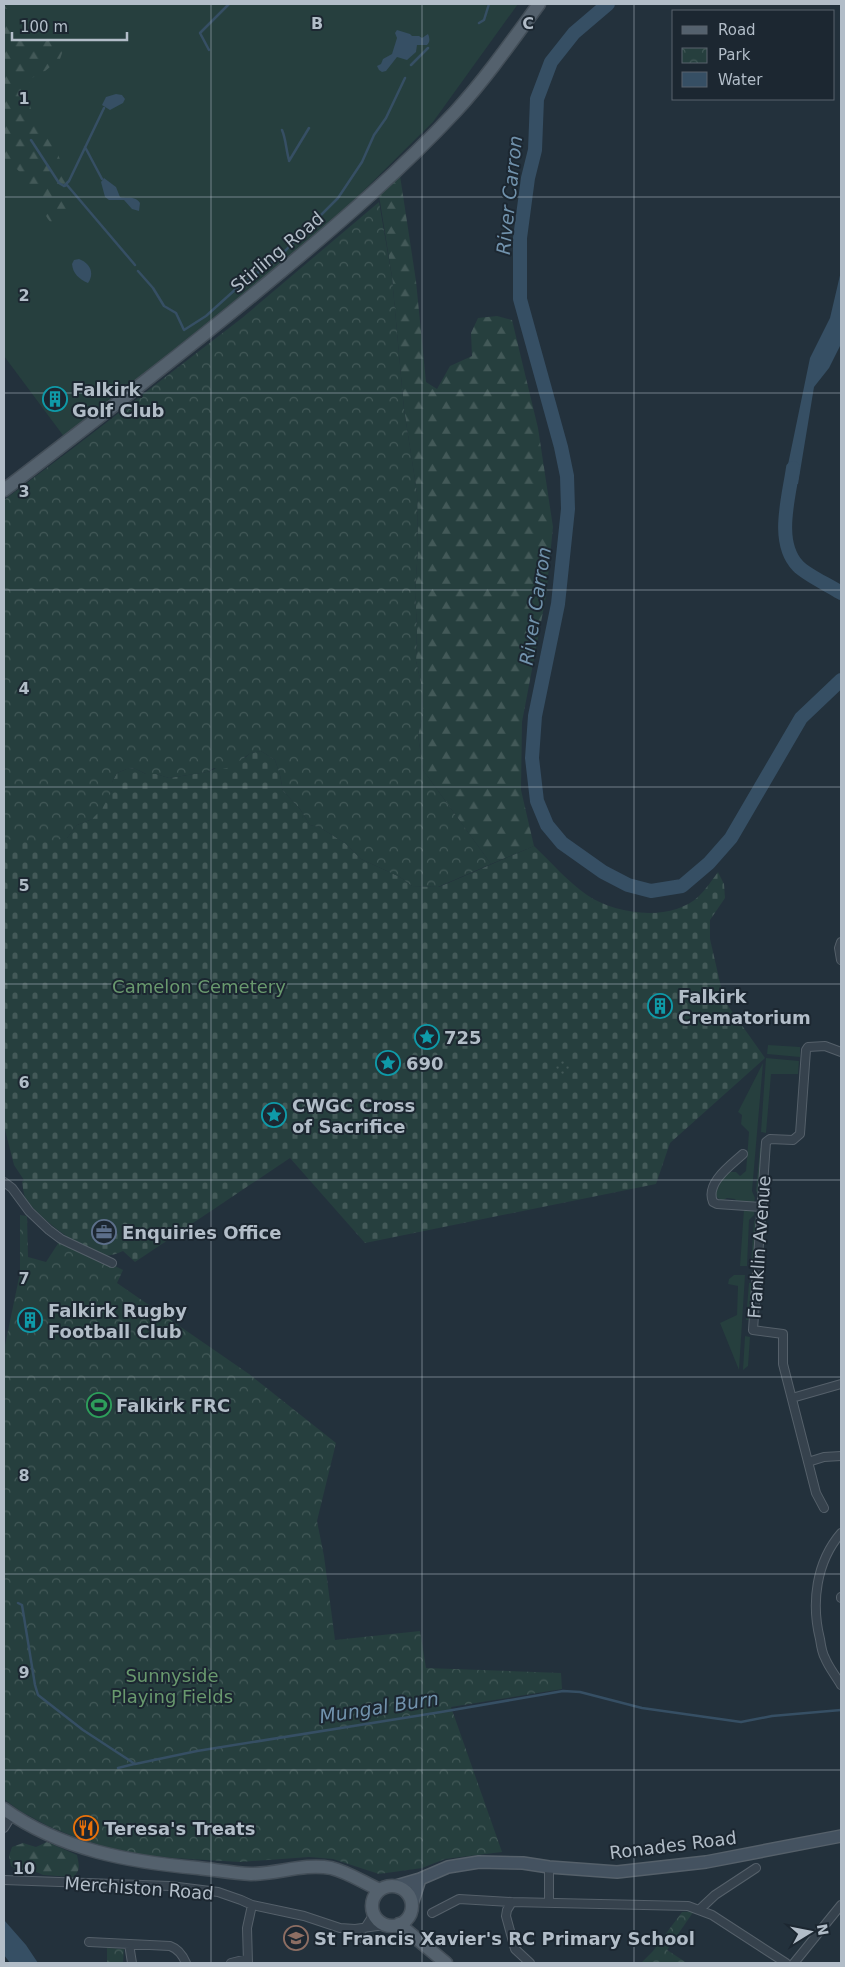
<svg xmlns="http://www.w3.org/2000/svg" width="845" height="1967" viewBox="0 0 845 1967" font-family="'DejaVu Sans',sans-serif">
<defs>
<pattern id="forest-firs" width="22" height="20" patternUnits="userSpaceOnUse" patternTransform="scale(1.25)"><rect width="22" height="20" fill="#263f3e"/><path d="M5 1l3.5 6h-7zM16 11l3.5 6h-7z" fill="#435958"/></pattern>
<pattern id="cemetery-stones" width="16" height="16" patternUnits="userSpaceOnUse" patternTransform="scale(1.25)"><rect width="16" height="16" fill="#263f3e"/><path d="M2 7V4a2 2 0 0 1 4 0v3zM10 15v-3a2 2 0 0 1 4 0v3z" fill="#435958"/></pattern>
<pattern id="park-crowns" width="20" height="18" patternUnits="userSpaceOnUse" patternTransform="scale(1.25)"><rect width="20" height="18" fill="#263f3e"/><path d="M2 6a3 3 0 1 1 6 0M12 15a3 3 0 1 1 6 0" fill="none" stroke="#435958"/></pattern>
<pattern id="garden-dots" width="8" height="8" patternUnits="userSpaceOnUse" patternTransform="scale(1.25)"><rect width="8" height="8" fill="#263f3e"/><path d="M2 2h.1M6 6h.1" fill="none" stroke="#435958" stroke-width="1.8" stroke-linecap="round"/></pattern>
</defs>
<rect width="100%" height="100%" fill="#23313c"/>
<!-- grass -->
<path fill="#263f3e" d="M4 4H518L433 122 338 216 283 264 65 438 4 356Z
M768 1045 800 1047V1057L767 1054Z
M766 1058 799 1061 798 1074H771L766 1133 761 1132Z
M763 1063 752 1191 755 1198 754 1203 737 1202 735 1199 727 1198 722 1201 715 1196 720 1181 729 1172H736L740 1176 746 1171 749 1132 741 1124 742 1115 738 1112Z
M760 1148H762L759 1196 756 1191Z
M744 1209 754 1210V1215L749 1220 747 1266H740Z
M758 1217 754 1263H751L754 1221Z
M734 1275H745L739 1370 720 1323 737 1315 738 1286 728 1284 729 1279Z
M749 1283H752L749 1320H746Z
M745 1336 750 1337 748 1366 743 1370Z"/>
<!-- forest -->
<path fill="url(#forest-firs)" d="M4 4 24 37 32 42 66 21 71 27 60 59 45 71 30 79 27 93 32 113 58 154 71 192 70 205 57 227C46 221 44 211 39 201 29 183 21 170 4 158Z
M399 169 416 281 426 382 437 389 450 366 472 356 471 333 478 318 497 316 512 320 538 428 553 527 546 596 522 722 521 790 534 846 491 864 423 770 418 735 423 715 422 688 416 661 417 628 415 591 418 549 417 493 404 409 392 277 378 189Z
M47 1842 77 1855C79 1865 81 1870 73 1877L43 1875 32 1870 20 1871 11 1866 9 1856 12 1847 23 1843 36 1847Z"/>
<!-- cemetery -->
<path fill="url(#cemetery-stones)" d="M261 751 275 760 280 775 283 791 300 809 310 825 319 827 345 843 361 859 400 877 412 886 439 887 534 846C551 862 568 882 587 895 616 915 672 922 699 896 706 889 712 880 718 872L724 884 725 898 710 920V939L724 1000 765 1058 670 1143 656 1184 365 1243 290 1158 135 1262 123 1251C116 1254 108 1257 100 1255 81 1250 34 1214 25 1197 23 1192 23 1187 22 1182L24 1180 14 1165 4 1126V839L67 838 77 825 92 819 112 791V782L117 773 129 768 136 769 146 774H156L169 778 207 772 246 757 250 753Z"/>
<!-- park -->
<path fill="url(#park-crowns)" d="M379 202 392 277 404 409 417 493 418 549 415 591 417 628 416 661 422 688 423 715 418 735 423 770 491 864 438 887 412 886 400 877 361 859 345 843 319 827 310 825 300 809 283 791 280 775 275 760 261 751C257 752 252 752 249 754 239 761 227 773 214 768L207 772 169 778 156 774H146L136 769 129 768 117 773 112 782V791L102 809 92 819 77 825 67 838 45 842 4 839V500L72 449 242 318Z
M20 1215 27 1216 28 1257 46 1262 61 1239 123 1270 117 1283 249 1374 336 1443 317 1521 324 1556 335 1640 420 1631 426 1668 561 1673 562 1689 451 1707 502 1852 445 1859 422 1868 379 1874 333 1859 309 1857 240 1862 173 1858 138 1854 103 1846 70 1835 48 1826 20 1811 4 1799V1350L20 1273Z
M694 1911 667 1950 687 1963H641L653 1951 682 1912Z
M107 1948 124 1949 123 1963H107Z"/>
<!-- garden -->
<path fill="url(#garden-dots)" d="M556 1067a7 7 0 1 1 14 0a7 7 0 1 1-14 0Z"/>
<!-- water -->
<path fill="#364f64" d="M397 30 410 34 412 36H419L422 38 428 34C430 39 430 42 427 45H417L416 52 407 60 397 57 386 71 382 72 379 70 377 66 381 64 383 59 392 54 397 38 395 33Z
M116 94 122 95 125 99 123 103 110 110 102 105 106 97Z
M104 178 116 187 120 197C127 199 135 195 140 203L139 211 132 209 124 200H109L105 197 101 182Z
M79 259C90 263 95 273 88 283 79 279 73 274 72 264L74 260Z
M841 271V344L829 368 814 387 798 484H784L810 358 830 318Z
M4 1920 26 1945 38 1963H10L4 1955Z"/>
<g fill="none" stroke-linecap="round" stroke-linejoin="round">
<!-- stream -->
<path stroke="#364f64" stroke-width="2.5" d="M479 23 484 20 489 4
M209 50 200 33 229 4
M411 65 428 48
M104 108 69 181 64 186 67 185 135 265
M282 130C286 139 286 150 289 160
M31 140 59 183 64 186
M85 147 102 179
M289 161 309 128
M138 271 153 288 164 306 176 313 184 330 206 316 237 288 279 257 338 198 362 162 374 135 386 118 405 78
M18 1603 22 1605 35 1685 38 1695 83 1730 135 1764 197 1751 441 1712 563 1691 580 1692 642 1708 741 1722 772 1716 841 1710
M118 1768 134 1764"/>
<!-- river -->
<path stroke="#364f64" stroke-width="14" d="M608 4 574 33 551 62 537 99 535 150 528 178 520 238V299L561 447 567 476 568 509 558 604 535 716 532 758 537 801 547 825 562 843 603 872 628 885 651 891 682 886 709 863 731 838 801 718 841 680
M793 468C789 497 775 542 798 566 808 576 829 585 841 593"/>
<defs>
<path id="minor" d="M841 942 839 948 841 960
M743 1154C731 1165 705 1183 713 1202L717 1204 761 1207
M4 1182 12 1188 29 1211 49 1230 61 1239 112 1263
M792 1398 841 1384
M808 1462 824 1457 841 1456
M824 1508 816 1493 783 1364V1334L753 1330 766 1142 770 1139 793 1140 800 1134 806 1050 808 1047 825 1046 841 1052
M841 1533C816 1562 811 1603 820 1639 821 1646 822 1653 825 1658 829 1668 836 1676 841 1685
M841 1597V1598
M4 1828 12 1815
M549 1867V1903
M4 1880 170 1886 218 1892 241 1900 252 1905 304 1916 340 1928 355 1929 385 1925
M512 1902 507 1910 506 1916 515 1949 530 1963
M699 1910 715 1895 756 1868
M432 1913 459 1899 512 1902 688 1906 712 1915 786 1963
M365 1928 374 1914
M359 1929 363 1939 385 1941
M89 1942 170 1946C179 1949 183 1956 186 1963
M129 1944 132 1963
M231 1963 247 1959
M248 1963 247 1928 252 1905
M794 1963 841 1905"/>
<path id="secondary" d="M396 1886 420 1879 448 1867 479 1862 523 1863 549 1867 617 1872 706 1862 841 1836
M412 1904 420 1879"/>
<path id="primary" d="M4 490C98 418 192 346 283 270 343 220 402 169 456 111 486 78 512 41 539 4
M4 1809C61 1850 130 1862 198 1868 216 1870 234 1873 251 1874 278 1874 304 1863 331 1868 348 1872 364 1883 380 1890
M372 1906a20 20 0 1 1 40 0a20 20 0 1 1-40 0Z
M399 1924 446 1963"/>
</defs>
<!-- minor casing -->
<use href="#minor" stroke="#55606a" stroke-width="10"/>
<!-- secondary casing -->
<use href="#secondary" stroke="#55606a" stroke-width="14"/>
<!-- primary casing -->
<use href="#primary" stroke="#434e58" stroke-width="15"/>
<!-- minor -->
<use href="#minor" stroke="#36424d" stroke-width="8"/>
<!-- secondary -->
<use href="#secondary" stroke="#445260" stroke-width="11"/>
<!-- primary -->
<use href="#primary" stroke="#54616d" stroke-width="12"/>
</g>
<!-- grid -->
<path fill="none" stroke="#b2bdc8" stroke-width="1" stroke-opacity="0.55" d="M211 4V1963M422 4V1963M634 4V1963M4 197H841M4 393H841M4 590H841M4 787H841M4 984H841M4 1180H841M4 1377H841M4 1574H841M4 1770H841"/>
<!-- icons -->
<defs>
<symbol id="building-ring" viewBox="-11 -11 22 22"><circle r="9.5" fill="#1c2731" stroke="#0f9aa8" stroke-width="1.5"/><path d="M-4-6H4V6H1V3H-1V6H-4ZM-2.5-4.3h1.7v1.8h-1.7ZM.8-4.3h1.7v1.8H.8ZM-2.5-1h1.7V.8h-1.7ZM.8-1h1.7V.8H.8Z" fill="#0f9aa8"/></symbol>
<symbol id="sight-ring" viewBox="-11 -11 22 22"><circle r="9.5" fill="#1c2731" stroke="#0f9aa8" stroke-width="1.5"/><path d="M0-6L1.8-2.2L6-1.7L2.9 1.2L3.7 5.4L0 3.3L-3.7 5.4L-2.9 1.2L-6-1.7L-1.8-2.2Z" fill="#0f9aa8"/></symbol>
<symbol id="office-ring" viewBox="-11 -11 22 22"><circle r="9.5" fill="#1c2731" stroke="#5c6f8a" stroke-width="1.5"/><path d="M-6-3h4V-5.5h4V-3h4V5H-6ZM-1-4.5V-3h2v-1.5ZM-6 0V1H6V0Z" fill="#5c6f8a"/></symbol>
<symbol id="stadium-ring" viewBox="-11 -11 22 22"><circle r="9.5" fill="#1c2731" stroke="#2e9e5b" stroke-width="1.5"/><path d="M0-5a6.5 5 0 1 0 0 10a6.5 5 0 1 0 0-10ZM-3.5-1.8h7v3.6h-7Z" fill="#2e9e5b"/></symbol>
<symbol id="restaurant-ring" viewBox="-11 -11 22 22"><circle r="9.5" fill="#1c2731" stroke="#e8710a" stroke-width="1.5"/><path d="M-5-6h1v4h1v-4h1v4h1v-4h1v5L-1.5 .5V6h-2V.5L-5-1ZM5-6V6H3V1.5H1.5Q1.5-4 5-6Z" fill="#e8710a"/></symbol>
<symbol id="school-ring" viewBox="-11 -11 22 22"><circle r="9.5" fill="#1c2731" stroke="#8d6e63" stroke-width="1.5"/><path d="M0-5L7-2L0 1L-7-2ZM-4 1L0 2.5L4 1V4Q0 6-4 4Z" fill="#8d6e63"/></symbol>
</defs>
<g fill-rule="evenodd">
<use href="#building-ring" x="41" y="385" width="28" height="28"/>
<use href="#building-ring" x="646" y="992" width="28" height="28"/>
<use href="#sight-ring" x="413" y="1023" width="28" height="28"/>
<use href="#sight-ring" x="374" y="1049" width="28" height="28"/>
<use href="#sight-ring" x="260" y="1101" width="28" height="28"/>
<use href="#office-ring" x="90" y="1218" width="28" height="28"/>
<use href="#building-ring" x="16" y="1306" width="28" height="28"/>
<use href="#stadium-ring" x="85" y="1391" width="28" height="28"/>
<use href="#restaurant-ring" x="72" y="1814" width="28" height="28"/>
<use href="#school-ring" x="282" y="1924" width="28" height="28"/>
</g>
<g text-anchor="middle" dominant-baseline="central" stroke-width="4" stroke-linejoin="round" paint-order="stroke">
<!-- street labels -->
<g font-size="18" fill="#b2bdc8" stroke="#1c2731">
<text transform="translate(277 252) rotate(-40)">Stirling Road</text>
<text transform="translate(759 1247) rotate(-86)">Franklin Avenue</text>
<text transform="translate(673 1845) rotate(-7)">Ronades Road</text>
<text transform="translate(139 1888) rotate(4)">Merchiston Road</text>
</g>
<!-- poi labels -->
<g font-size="18" font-weight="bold" fill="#b2bdc8" stroke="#1c2731" text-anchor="start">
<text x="72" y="389">Falkirk<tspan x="72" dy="21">Golf Club</tspan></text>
<text x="678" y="996">Falkirk<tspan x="678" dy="21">Crematorium</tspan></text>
<text x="444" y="1037">725</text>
<text x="406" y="1063">690</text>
<text x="292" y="1105">CWGC Cross<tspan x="292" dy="21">of Sacrifice</tspan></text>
<text x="122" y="1232">Enquiries Office</text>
<text x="48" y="1310">Falkirk Rugby<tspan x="48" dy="21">Football Club</tspan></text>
<text x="116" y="1405">Falkirk FRC</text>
<text x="104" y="1828">Teresa's Treats</text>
<text x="314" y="1938">St Francis Xavier's RC Primary School</text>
</g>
<!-- park labels -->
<g font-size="18" fill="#69996e" stroke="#1c2731">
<text x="199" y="986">Camelon Cemetery</text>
<text x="172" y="1675">Sunnyside<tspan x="172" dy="21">Playing Fields</tspan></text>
</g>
<!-- water labels -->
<g font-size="19" font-style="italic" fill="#7192ac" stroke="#1c2731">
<text transform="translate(509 195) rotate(-84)">River Carron</text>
<text transform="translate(535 606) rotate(-81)">River Carron</text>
<text transform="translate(379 1707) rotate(-9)">Mungal Burn</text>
</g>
</g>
<g font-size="16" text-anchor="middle" font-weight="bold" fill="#b2bdc8" stroke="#1c2731" stroke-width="4" stroke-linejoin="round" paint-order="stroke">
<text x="317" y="29">B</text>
<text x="528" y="29">C</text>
<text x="24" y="104">1</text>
<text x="24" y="301">2</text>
<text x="24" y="497">3</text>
<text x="24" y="694">4</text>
<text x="24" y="891">5</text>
<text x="24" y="1088">6</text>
<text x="24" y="1284">7</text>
<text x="24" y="1481">8</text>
<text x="24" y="1678">9</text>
<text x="24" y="1874">10</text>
</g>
<!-- border -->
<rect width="845" height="1967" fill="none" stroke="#b2bdc8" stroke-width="10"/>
<!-- legend -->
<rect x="672" y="10" width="162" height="90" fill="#1c2731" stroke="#58636d"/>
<rect x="682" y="26" width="25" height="8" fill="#54616d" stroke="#58636d"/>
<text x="718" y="35" font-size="15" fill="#b2bdc8">Road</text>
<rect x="682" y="48" width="25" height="15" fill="url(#park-crowns)" stroke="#58636d"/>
<text x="718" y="60" font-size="15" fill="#b2bdc8">Park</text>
<rect x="682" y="72" width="25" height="15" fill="#364f64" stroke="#58636d"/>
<text x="718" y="85" font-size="15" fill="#b2bdc8">Water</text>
<!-- north arrow -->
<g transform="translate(810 1932) rotate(80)" stroke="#1c2731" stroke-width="4" paint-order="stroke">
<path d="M0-4L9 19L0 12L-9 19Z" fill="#b2bdc8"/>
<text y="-8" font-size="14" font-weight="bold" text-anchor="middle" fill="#b2bdc8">N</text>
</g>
<!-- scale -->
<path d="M12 32v8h115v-8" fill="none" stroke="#b2bdc8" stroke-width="2.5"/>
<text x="20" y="32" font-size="15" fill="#b2bdc8" stroke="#1c2731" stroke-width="4" paint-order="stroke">100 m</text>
</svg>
